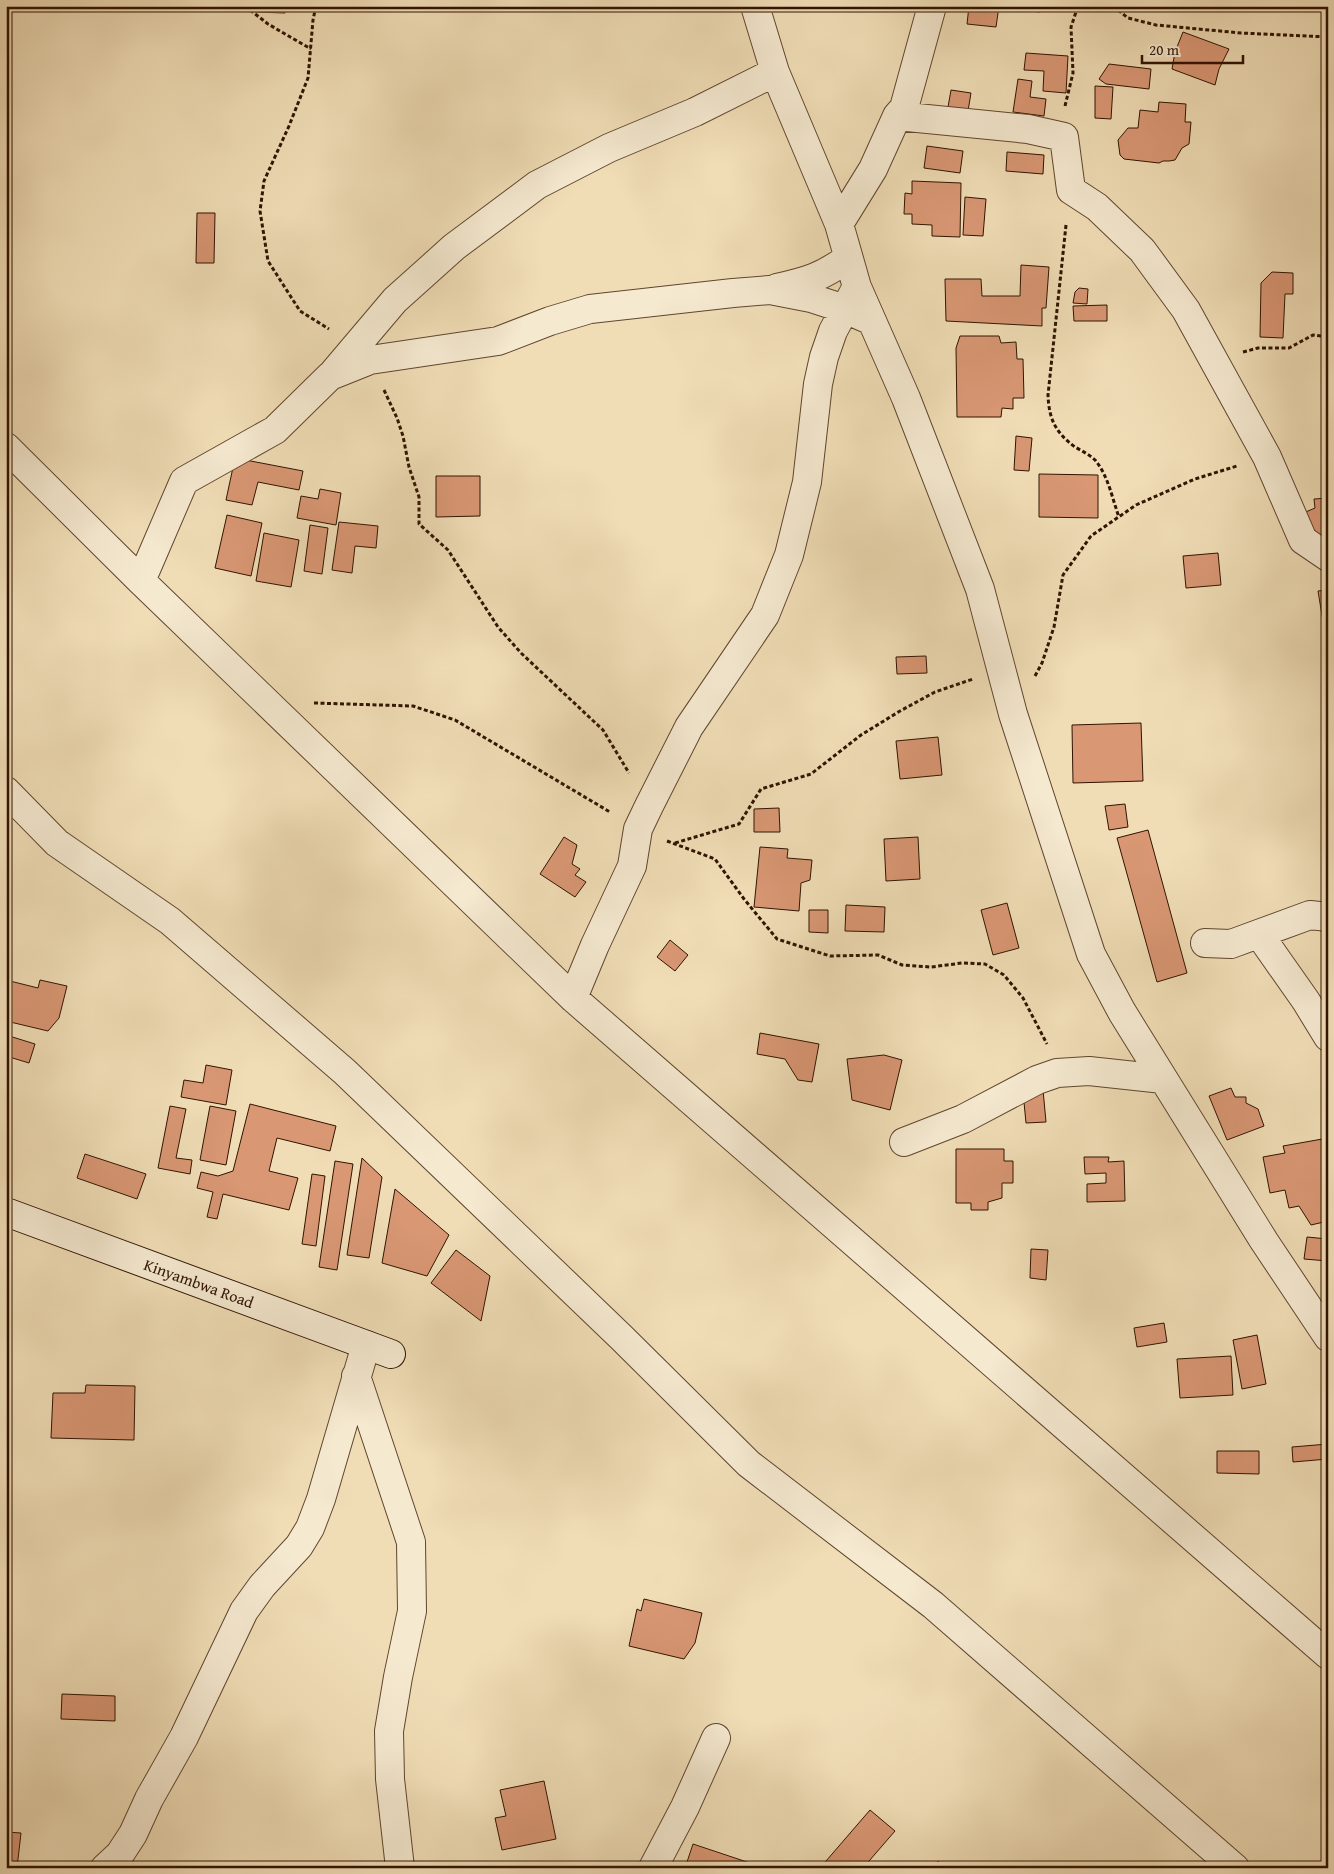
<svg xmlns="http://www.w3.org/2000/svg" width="1334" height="1874" viewBox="0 0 1334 1874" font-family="'Gentium Book Plus',serif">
<rect width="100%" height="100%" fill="#f0ddb6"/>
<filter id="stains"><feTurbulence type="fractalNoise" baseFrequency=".004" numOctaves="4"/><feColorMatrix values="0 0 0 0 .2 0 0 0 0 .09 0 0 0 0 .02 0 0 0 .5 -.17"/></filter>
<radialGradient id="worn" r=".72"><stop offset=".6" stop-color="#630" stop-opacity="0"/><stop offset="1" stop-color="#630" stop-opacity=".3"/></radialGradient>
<!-- building -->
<path fill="#d99774" stroke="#301300" d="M255 6H286L285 13 255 12Z
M969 6H999L996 27 967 24Z
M1012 6H1041L1040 12 1011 9Z
M1183 32 1229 49 1219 69 1215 85 1172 69 1175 52Z
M1026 53 1068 56 1066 93 1043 91 1044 71 1024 70Z
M1109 64 1151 69 1149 89 1106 84 1099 79Z
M1018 79 1032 81 1030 97 1046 99 1044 116 1013 112Z
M1095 86 1113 87 1111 119 1095 118Z
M951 90 971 93 968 111 948 107Z
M1159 102 1186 104 1185 122H1191L1189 144 1182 148 1175 160 1169 161H1163L1159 163 1124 159 1120 155 1118 140 1128 128H1138L1140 110 1158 112Z
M927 146 963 151 960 173 924 168Z
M1007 152 1044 155 1043 174 1006 171Z
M912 181 961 183 960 237 932 236V225L912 224V214H904L905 193 912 194Z
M965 197 986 199 983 236 963 235Z
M197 213H215L214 263H196Z
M1021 265 1049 267 1046 308H1042V326L946 321 945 279H981L982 296H1020Z
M1272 272 1293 273V294H1285L1283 338 1260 337 1261 283Z
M1079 288 1088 289 1087 304 1073 303 1075 292Z
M1107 305V321H1074L1073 306Z
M960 336H999L1001 343 1016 342 1017 359H1023L1024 398H1013V409L1002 408 1001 417H957L956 348Z
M1016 436 1032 438 1029 471 1014 470Z
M235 458 303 471 299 490 258 482 252 505 226 500Z
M1039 474 1098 475V518L1039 517Z
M436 476H480V516L436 517Z
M320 489 341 493 336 525 297 518 301 496 318 499Z
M1328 498V554L1301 514 1315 508 1314 499Z
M227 515 262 523 251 576 215 568Z
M339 522 378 526 376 548 355 546 352 573 332 570Z
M310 525 328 528 322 574 304 571Z
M264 533 299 540 291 587 256 581Z
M1218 553 1221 585 1186 588 1183 556Z
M1328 590V639L1326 640 1318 591Z
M926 656 927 673 897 674 896 657Z
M1141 723 1143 781 1073 783 1072 725Z
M938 737 942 775 900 779 896 741Z
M1125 804 1128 827 1109 830 1105 806Z
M779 808 780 832H754V809Z
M1148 830 1187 973 1157 982 1117 838Z
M564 837 577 845 572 864 580 869 575 875 586 882 575 897 540 874Z
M918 837 920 879 886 881 884 839Z
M760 847 788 849 787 858 812 860 810 880 801 883 799 911 754 907Z
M1007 903 1019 948 993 955 981 910Z
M846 905 885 907 884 932 845 931Z
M809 910H828V933L809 932Z
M670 940 688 955 675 971 657 957Z
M6 980 38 988 40 980 67 986 59 1018 48 1031 6 1021Z
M760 1033 819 1044 812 1082 798 1080 785 1059 757 1054Z
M6 1035 35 1044 29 1063 6 1056Z
M884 1055 902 1060 890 1110 852 1100 847 1059Z
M206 1065 232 1070 226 1105 181 1097 184 1080 203 1083Z
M1231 1088 1235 1097H1246V1103L1258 1109 1264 1126 1227 1140 1209 1096Z
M1043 1090 1046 1122 1026 1123 1023 1092Z
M250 1104 336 1126 330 1151 277 1138 269 1171 298 1178 289 1210 223 1194 217 1219 207 1217 213 1192 197 1188 201 1172 218 1176 233 1171Z
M170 1106 186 1109 176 1158 192 1160 190 1174 158 1168Z
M210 1106 236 1111 226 1165 200 1160Z
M1328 1138V1221L1311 1225 1299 1206 1289 1208 1285 1190 1270 1193 1263 1157 1285 1153 1283 1146Z
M956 1149H1004V1161H1013V1183H1002V1198L988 1202V1210H971V1203H956Z
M85 1154 146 1174 137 1199 77 1178Z
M1084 1157H1109L1108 1162 1124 1161 1125 1201 1087 1202V1184L1106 1183V1173L1085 1174Z
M362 1158 382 1177 369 1258 347 1255Z
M335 1161 353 1164 337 1270 319 1267Z
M312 1174 325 1176 316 1246 302 1244Z
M395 1189 449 1235 427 1276 382 1263Z
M1307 1237 1328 1239V1261L1304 1259Z
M1031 1249 1048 1250 1046 1280 1030 1278Z
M456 1250 490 1276 481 1321 431 1283Z
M1164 1323 1167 1342 1137 1347 1134 1328Z
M1257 1335 1266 1384 1242 1389 1233 1340Z
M1231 1356 1233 1395 1180 1398 1177 1359Z
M86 1385 135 1386 134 1440 51 1438 53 1393H85Z
M1328 1444V1459L1293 1462 1292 1447Z
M1217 1451H1259V1474L1217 1473Z
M644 1599 702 1613 695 1643 684 1659 629 1646 637 1609 641 1611Z
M62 1694 115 1696V1721L61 1719Z
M544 1781 556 1839 502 1850 495 1818 506 1816 500 1790Z
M870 1810 895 1831 863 1868H820Z
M6 1832 21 1833 17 1868H6Z
M693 1844 747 1862 745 1868H685Z
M938 1861 946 1868H932Z"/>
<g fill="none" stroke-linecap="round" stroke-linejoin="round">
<defs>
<path id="street" d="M755 6 775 72 839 224 857 287 906 398 980 589 1013 714 1091 954 1122 1012 1264 1241 1328 1337
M897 116 1028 129 1064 137 1071 190 1097 207 1142 250 1186 310 1267 457 1303 540 1328 557
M839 224 873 169 897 116 904 108 932 6
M777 288C808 281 822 277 848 258
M334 372 395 300 454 247 537 185 609 148 695 112 775 72
M6 447 141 581 573 998 1328 1655
M141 581 184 481 275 430 330 376 370 360 498 341 550 321 590 309 733 293 770 290 811 298 845 309 872 321
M6 791 57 843 170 921 345 1072 622 1338 749 1464 933 1605 1235 1868
M1259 934 1306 1001 1328 1037
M1205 943 1231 944 1310 915 1328 917
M573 998 595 945 632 866 638 829 649 806 689 727 765 615 789 555 807 482 818 384 824 357 833 331 854 292
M904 1142 963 1119 1037 1080 1057 1073 1089 1071 1163 1079
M356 1376 411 1542 412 1611 398 1677 389 1731 390 1779 400 1868
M105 1868 120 1854 133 1834 149 1799 184 1737 244 1611 262 1586 299 1546 310 1528 321 1499 366 1345
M653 1868 685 1807 716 1738"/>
<path id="secondary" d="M6 1212 391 1354"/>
</defs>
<!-- street casing -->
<use href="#street" stroke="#60462e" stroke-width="30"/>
<!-- secondary casing -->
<use href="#secondary" stroke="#301300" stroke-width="30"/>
<!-- path -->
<path stroke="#301300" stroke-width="3" stroke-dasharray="4 2.5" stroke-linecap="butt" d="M245 6 268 24 311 49
M316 6 313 20 308 78 289 126 264 181 260 211 268 261 300 311 329 329
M1113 6 1128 18 1156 25 1241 33 1328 37
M1065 106 1073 73 1071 27 1078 6
M1066 225 1048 395C1049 419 1055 432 1075 447 1082 451 1090 455 1095 460 1108 475 1112 498 1119 517
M1243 352 1258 348H1289L1313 335 1328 337
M384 390 397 418 403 436 409 467 419 497V524L448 550 498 627 521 653 603 730 629 773
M1035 676 1042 663 1054 627 1063 575 1091 536 1136 505 1195 479 1237 466
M314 703 413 706 455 720 610 812
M667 841 715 859 744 899 777 939 830 956 878 955 902 965 931 967 962 963 985 964 1004 975 1023 998 1047 1044
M675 843 739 824 761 789 811 774 861 735 900 711 935 692 973 679"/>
<!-- street -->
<use href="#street" stroke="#f5e9d0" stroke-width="28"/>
<!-- secondary -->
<use href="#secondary" stroke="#f5e9d0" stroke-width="28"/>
</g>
<g text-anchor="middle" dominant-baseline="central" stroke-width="4.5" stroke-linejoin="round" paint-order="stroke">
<!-- street labels -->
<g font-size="16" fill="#301300" stroke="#f5e9d0">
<text transform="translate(199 1283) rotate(20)">Kinyambwa Road</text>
</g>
</g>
<!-- margin -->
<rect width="1334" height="1874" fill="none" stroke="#f0ddb6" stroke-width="25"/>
<rect x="8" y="8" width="1319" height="1859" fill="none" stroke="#301300" stroke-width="2.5"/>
<rect x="12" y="12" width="1309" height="1849" fill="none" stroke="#301300"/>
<!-- scale -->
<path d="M1142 55v8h101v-8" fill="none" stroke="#301300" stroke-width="2.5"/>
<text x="1149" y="55" font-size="15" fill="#301300" stroke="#f5e9d0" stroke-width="4" paint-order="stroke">20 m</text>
<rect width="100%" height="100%" filter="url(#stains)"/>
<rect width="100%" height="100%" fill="url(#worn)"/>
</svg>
